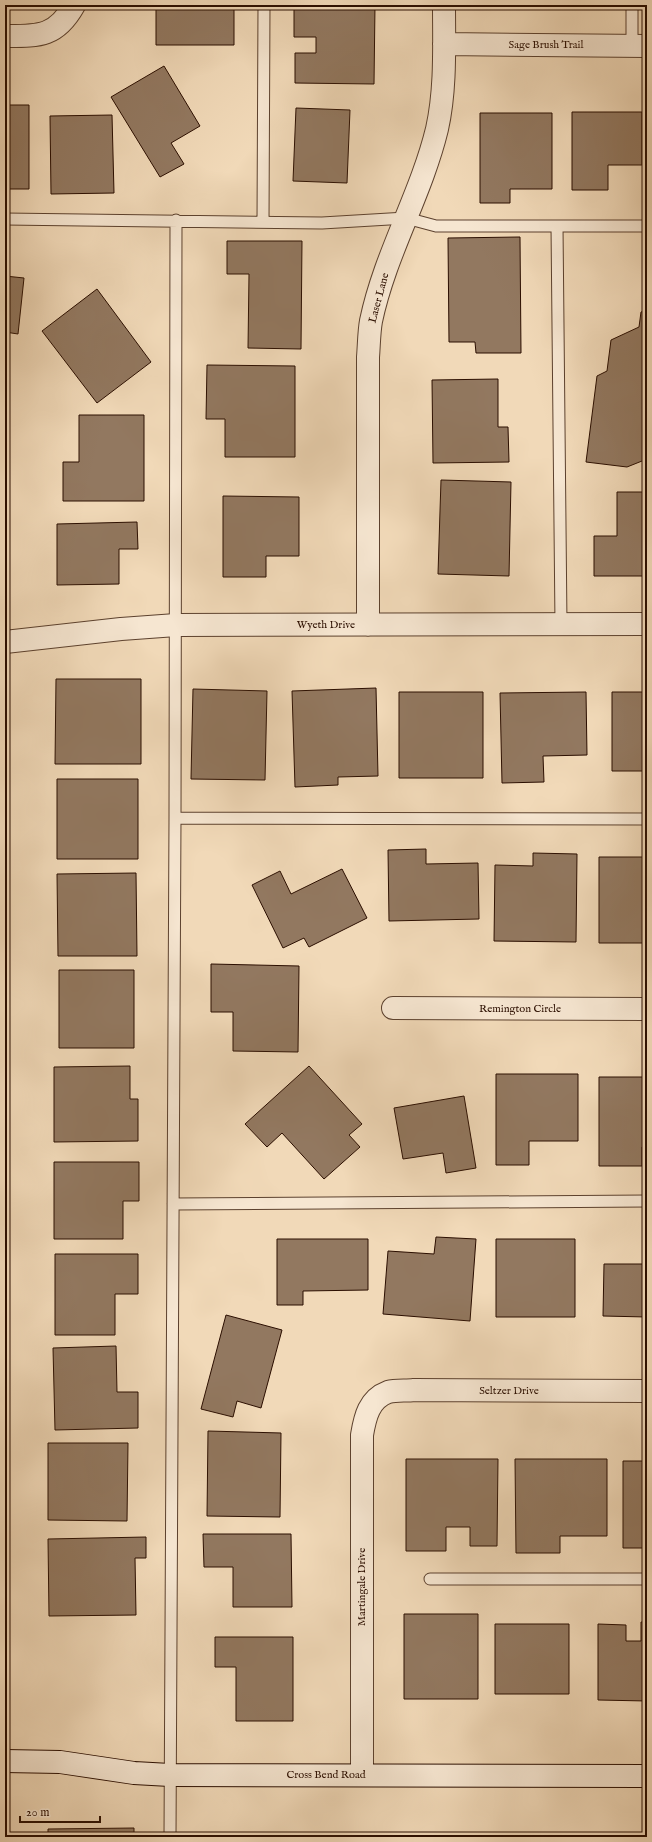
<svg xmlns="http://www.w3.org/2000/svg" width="652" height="1842" viewBox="0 0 652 1842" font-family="'IM FELL English',serif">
<rect width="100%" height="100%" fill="#f1d9b8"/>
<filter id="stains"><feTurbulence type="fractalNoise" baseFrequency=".005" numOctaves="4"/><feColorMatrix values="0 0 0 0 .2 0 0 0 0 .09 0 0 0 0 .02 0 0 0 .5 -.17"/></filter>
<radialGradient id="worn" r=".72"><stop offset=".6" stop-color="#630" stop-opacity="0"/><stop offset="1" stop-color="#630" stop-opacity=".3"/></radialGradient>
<!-- building -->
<path fill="#927860" stroke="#2b0e00" d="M156 5H234V45H156Z
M294 5H375L374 84 295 83V53H316V37H294Z
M164 66 200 126 171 143 184 164 160 177 111 97Z
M5 105H29V189H5Z
M296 108 350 110 347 183 293 181Z
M572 112H642V165H608V190H572Z
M480 113H552V189H510V203H480Z
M112 115 114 193 51 194 50 116Z
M520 237 521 353H476L475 342H449L448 238Z
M227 241H302L301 349 248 348 249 274H227Z
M5 276 24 278 18 334 5 332Z
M97 289 151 362 97 403 42 331Z
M647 310V459L627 467 586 462 597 376 607 371 611 340 639 327 641 312Z
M207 365 295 366V457H225V419H206Z
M498 379V427H508L509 462 433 463 432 380Z
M79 415H144V501H63V462H79Z
M441 480 511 482 509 576 438 574Z
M617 492H647V576H594V536H617Z
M223 496 299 497V556H266V577H223Z
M137 522 138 549H119V584L57 585V524Z
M56 679H141V764H55Z
M376 688 378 776 338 777V785L295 787 292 691Z
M193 689 267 691 265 780 191 779Z
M399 692H483V778H399Z
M586 692 587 755 543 756 544 782 502 783 500 693Z
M612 692H647V771H612Z
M57 779H138V859H57Z
M426 849V864L478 863 479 919 389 921 388 850Z
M533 853 577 854 576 942 494 941 495 865 533 866Z
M599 857H647V943H599Z
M342 869 367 918 309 947 304 938 283 948 252 885 280 871 291 894Z
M136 873 137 956H58L57 874Z
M211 964 299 966 298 1052 233 1051V1012H211Z
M59 970H134V1048H59Z
M130 1066V1099H138V1141L54 1142V1067Z
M309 1066 362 1124 349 1135 360 1147 324 1179 282 1133 267 1147 245 1124Z
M496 1074H578V1141H529V1165H496Z
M599 1077H647V1147H642V1166H599Z
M464 1096 476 1168 446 1173 443 1153 403 1159 394 1108Z
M54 1162H139V1201H123V1239H54Z
M436 1237 476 1239 470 1321 383 1314 388 1251 434 1254Z
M277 1239H368V1290L303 1291V1305H277Z
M496 1239H575V1317H496Z
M55 1254H138V1294H115V1335H55Z
M604 1264H647V1317L603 1316Z
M226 1315 282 1330 261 1408 237 1401 233 1417 201 1409Z
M116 1346 117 1392H138V1428L55 1430 53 1348Z
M208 1431 281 1433 280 1517 207 1516Z
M48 1443H128L127 1521 48 1520Z
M406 1459H498L497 1546H470V1527H446V1551H406Z
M515 1459H607V1536H560V1553H516Z
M623 1461H647V1548H623Z
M203 1534H291L292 1607H233V1567H204Z
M146 1537V1558H135L136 1615 49 1616 48 1539Z
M404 1614H478V1699H404Z
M641 1622H647V1701L598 1700V1624L626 1625V1641H641Z
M495 1624H569V1694H495Z
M215 1637H293V1721H236V1667H215Z
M134 1828V1837H48V1829Z"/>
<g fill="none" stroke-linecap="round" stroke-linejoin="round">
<defs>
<path id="lane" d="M632 46V5
M5 219 322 223 406 218 436 226H647
M263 222 264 5
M557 226 561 625
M175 818 647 819
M173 1204 647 1201
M430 1579H647
M170 1837 175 818 176 220"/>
<path id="street" d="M5 36C39 36 56 37 74 5
M444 44 647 46
M368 625V357C369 345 369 332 371 321 385 254 421 195 437 129 446 89 444 45 444 5
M5 642 121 629 176 625 647 624
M393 1008 647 1009
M362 1775V1435C365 1417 369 1399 388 1392 396 1390 406 1391 414 1390L647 1391"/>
<path id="secondary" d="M5 1761 60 1762 134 1773 170 1775 647 1776"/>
</defs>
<!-- lane casing -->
<use href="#lane" stroke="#5c412e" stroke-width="13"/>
<!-- street casing -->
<use href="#street" stroke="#5c412e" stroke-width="24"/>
<!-- secondary casing -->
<use href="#secondary" stroke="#2b0e00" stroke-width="24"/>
<!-- lane -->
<use href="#lane" stroke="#f6e6d1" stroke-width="11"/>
<!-- street -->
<use href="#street" stroke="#f6e6d1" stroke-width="22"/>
<!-- secondary -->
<use href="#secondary" stroke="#f6e6d1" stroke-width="22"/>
</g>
<g text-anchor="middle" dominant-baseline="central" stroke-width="3" stroke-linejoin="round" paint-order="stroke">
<!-- street labels -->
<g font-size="11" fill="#2b0e00" stroke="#f6e6d1">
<text x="546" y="45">Sage Brush Trail</text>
<text transform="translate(379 298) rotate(-75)">Laser Lane</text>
<text x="326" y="625">Wyeth Drive</text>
<text x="520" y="1009">Remington Circle</text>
<text x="509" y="1391">Seltzer Drive</text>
<text transform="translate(362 1587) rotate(-90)">Martingale Drive</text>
<text x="326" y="1775">Cross Bend Road</text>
</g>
</g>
<!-- margin -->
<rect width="652" height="1842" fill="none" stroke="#f1d9b8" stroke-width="20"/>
<rect x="6" y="6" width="640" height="1830" fill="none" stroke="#2b0e00" stroke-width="2"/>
<rect x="10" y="10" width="632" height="1822" fill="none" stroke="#2b0e00"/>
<!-- scale -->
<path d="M20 1816v6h80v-6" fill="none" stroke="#2b0e00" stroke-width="2"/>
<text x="26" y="1816" font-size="12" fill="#2b0e00" stroke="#f6e6d1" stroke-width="3" paint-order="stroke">20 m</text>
<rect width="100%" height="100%" filter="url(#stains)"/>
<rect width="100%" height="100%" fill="url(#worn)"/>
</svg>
